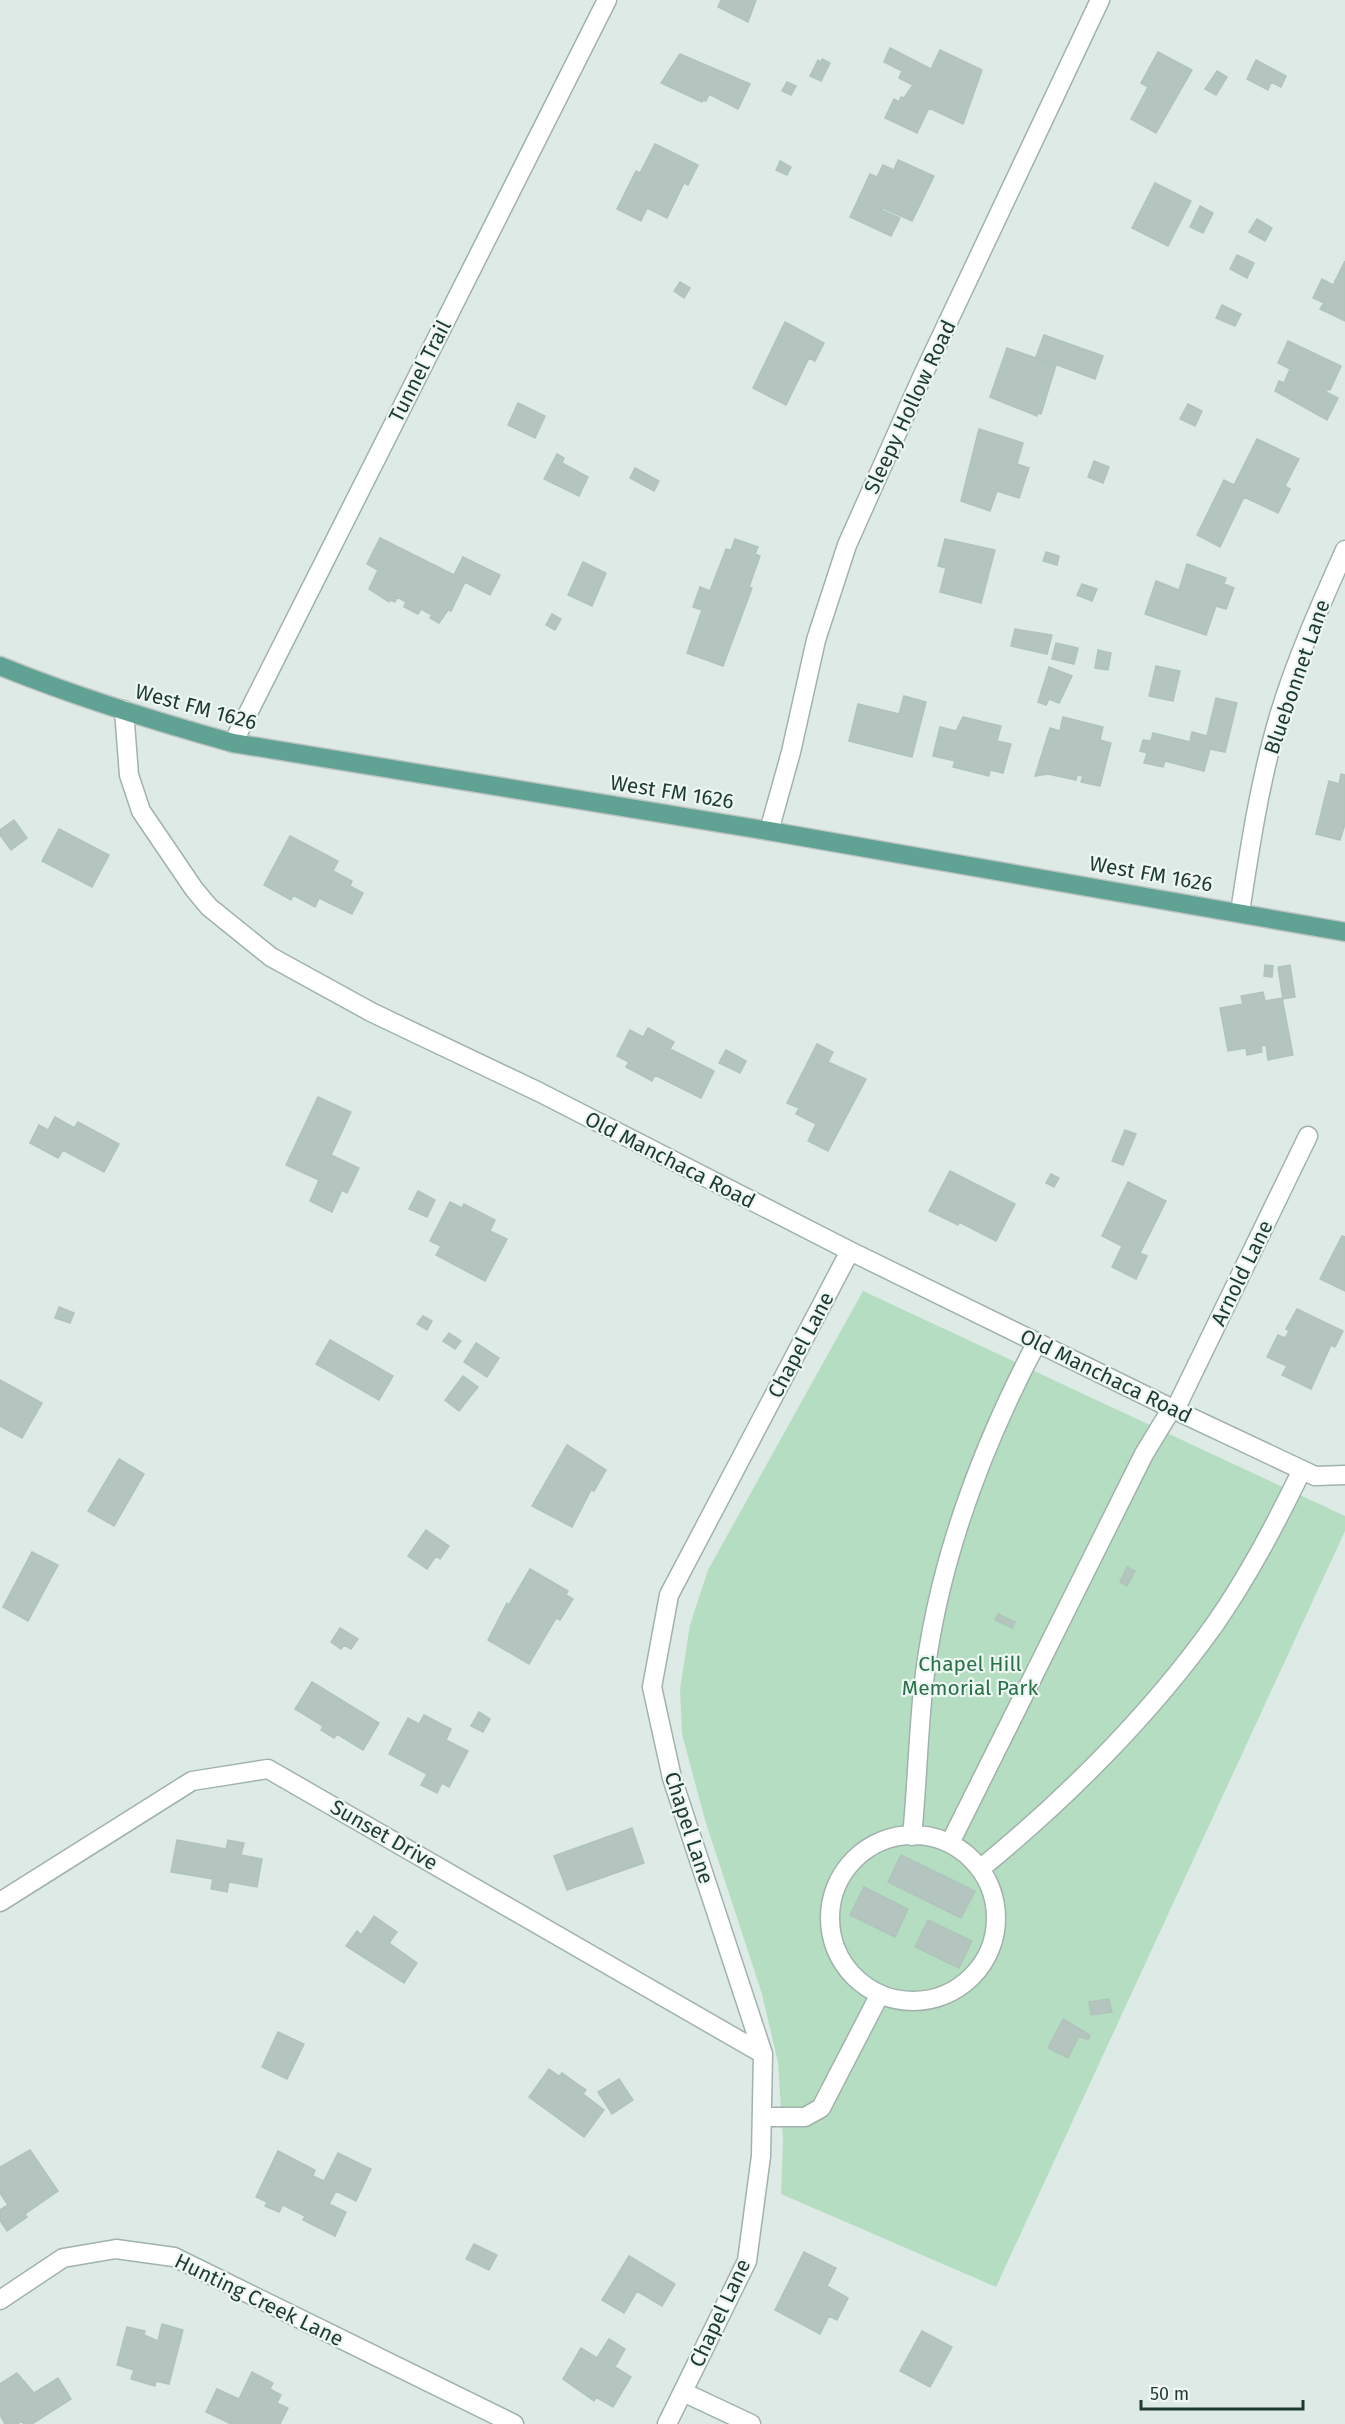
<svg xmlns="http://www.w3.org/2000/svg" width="1345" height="2424" viewBox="0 0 1345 2424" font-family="'Fira Sans',sans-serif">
<rect width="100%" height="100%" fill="#deeae5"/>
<!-- green -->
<path fill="#b5ddc1" d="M863 1291 1345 1516V1531L996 2287 781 2194 783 2142 778 2062 762 1994 705 1820 682 1734 680 1689 690 1625 708 1570Z"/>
<!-- building -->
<path fill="#b3c5be" stroke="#b0c4bc" stroke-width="1.5" d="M721 0H756L748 22 718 7Z
M890 48 931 69 940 50 982 70 963 124 929 108 917 133 885 118 894 99 899 102 901 97 904 98 913 85 899 78 902 71 884 62Z
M1158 52 1192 70 1156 133 1131 119 1148 87 1141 83Z
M680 54 750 84 738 109 709 94 706 101 703 100 702 102 661 83Z
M822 59 830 63 821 81 810 76 818 60 821 62Z
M1256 60 1286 76 1281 87 1271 82 1268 90 1247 79Z
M1217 71 1227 77 1216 95 1205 89Z
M787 82 796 86 791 95 782 91Z
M655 144 698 165 688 185 684 183 667 218 647 208 641 221 617 209 636 171 640 173Z
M898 160 934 176 912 221 883 208 882 210 900 218 891 236 850 217 870 174 877 177 883 165 894 170Z
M780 161 791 167 787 175 776 170Z
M1155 183 1191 201 1168 246 1132 228Z
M1200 206 1213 213 1203 233 1190 227Z
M1257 219 1272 228 1265 241 1249 232Z
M1237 255 1254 263 1247 278 1230 269Z
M1345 261V321L1320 309 1324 303 1313 298 1322 279 1333 285Z
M680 282 690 288 684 298 674 291Z
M1222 305 1241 314 1235 326 1216 318Z
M785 322 824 343 815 361 809 358 786 405 753 388Z
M1044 335 1103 356 1095 379 1036 357Z
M1288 341 1341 366 1330 390 1328 389 1326 392 1338 398 1327 420 1275 391 1279 381 1284 383 1290 369 1278 363Z
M1007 348 1056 365 1041 414 1038 413 1037 416 990 397Z
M518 403 545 416 535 438 508 425Z
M1188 404 1202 411 1195 426 1180 419Z
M979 429 1023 443 1017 464 1029 468 1019 498 997 491 990 511 961 501Z
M1257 439 1299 459 1285 486 1290 489 1278 513 1244 497 1220 547 1197 535 1224 480 1234 485Z
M557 454 564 458 562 463 588 477 579 496 544 479Z
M1094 461 1109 467 1103 483 1088 477Z
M635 468 659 481 654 491 630 478Z
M380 538 454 575 463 557 500 575 490 595 465 582 451 611 448 610 439 623 430 618 432 615 421 609 418 614 404 607 406 602 397 597 395 602 390 600 389 602 369 589 378 570 367 564Z
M735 539 758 547 755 554 760 556 749 587 752 588 723 666 687 653 702 610 693 607 700 587 710 591 726 549 731 550Z
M945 539 995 550 981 603 940 592 946 568 938 566Z
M1046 552 1059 556 1057 565 1043 561Z
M583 562 606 573 592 606 568 595Z
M1187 564 1226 578 1224 584 1234 588 1226 609 1216 606 1206 635 1145 614 1156 581 1179 590Z
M1082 584 1097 589 1092 601 1077 595Z
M552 614 561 619 555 630 546 625Z
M1015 629 1052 635 1047 654 1011 646Z
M1056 643 1078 648 1074 664 1052 659Z
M1098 650 1111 653 1108 670 1095 668Z
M1156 666 1180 671 1173 701 1149 696Z
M1049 667 1072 676 1059 703 1049 699 1046 705 1038 702Z
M904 696 926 702 912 757 849 741 858 704 899 714Z
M1216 698 1237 703 1225 752 1210 749 1204 771 1165 761 1163 767 1144 763 1147 753 1140 751 1143 740 1151 741 1153 733 1190 742 1192 732 1207 736Z
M963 717 1001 726 997 741 1011 744 1003 773 990 770 989 776 953 767 955 761 933 756 940 727 956 731Z
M1063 717 1103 727 1100 740 1111 743 1100 786 1081 782 1083 776 1077 775 1076 780 1048 774 1035 776 1050 728 1060 731Z
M1341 774 1345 775V824L1340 840 1316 834 1329 781 1339 784Z
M14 820 27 838 11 850 0 835V830Z
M59 829 109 855 92 887 42 861Z
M290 836 338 861 333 871 352 881 350 886 363 893 352 914 319 898 315 907 293 895 291 900 264 885Z
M1265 965 1273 966 1272 977 1264 976Z
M1290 965 1295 997 1283 999 1278 967Z
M1263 992 1265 1001 1282 998 1293 1055 1268 1060 1266 1045 1261 1046 1262 1052 1247 1055 1246 1048 1228 1051 1220 1008 1243 1004 1241 996Z
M648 1028 674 1042 670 1049 714 1071 701 1098 655 1075 652 1081 626 1067 629 1062 617 1056 630 1030 643 1037Z
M817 1044 833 1052 828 1062 866 1079 828 1151 808 1141 816 1124 796 1114 799 1108 787 1103Z
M726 1050 746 1061 740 1073 719 1063Z
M318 1097 351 1112 331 1155 359 1168 347 1193 342 1190 332 1212 310 1201 319 1180 286 1165Z
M55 1117 74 1128 78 1122 119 1144 104 1172 63 1150 58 1158 30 1143 39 1125 48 1130Z
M1125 1130 1136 1134 1123 1165 1112 1161Z
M950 1171 1015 1204 996 1241 959 1222 958 1225 929 1211Z
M1051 1174 1059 1178 1054 1187 1046 1183Z
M1128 1182 1166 1201 1140 1253 1147 1256 1136 1279 1112 1267 1122 1246 1102 1236Z
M418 1191 435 1200 427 1217 409 1209Z
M450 1202 462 1208 464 1204 495 1220 490 1231 507 1239 485 1281 436 1255 441 1246 430 1241Z
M1342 1236 1345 1237V1291L1320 1279Z
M59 1307 74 1313 70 1323 55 1318Z
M1297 1309 1343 1331 1335 1347 1331 1345 1311 1389 1282 1375 1287 1366 1267 1357 1278 1335 1285 1338 1289 1331 1286 1329Z
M423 1316 432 1321 427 1330 417 1324Z
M449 1333 461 1341 455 1349 443 1341Z
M330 1340 393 1376 379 1400 316 1364Z
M476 1343 499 1358 487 1377 464 1362Z
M463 1376 478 1387 459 1411 445 1400Z
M0 1380 42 1403 22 1438 0 1426Z
M567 1445 606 1470 594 1491 591 1490 572 1527 532 1506Z
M119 1459 144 1474 114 1526 88 1511Z
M426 1530 449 1546 440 1559 436 1556 427 1569 408 1556Z
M32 1552 58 1565 28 1621 3 1607Z
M1127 1567 1135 1571 1127 1586 1120 1582Z
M530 1569 568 1591 566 1595 573 1599 560 1620 556 1618 529 1664 488 1640 507 1603 509 1605Z
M998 1614 1015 1622 1012 1628 995 1620Z
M340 1628 358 1639 351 1649 344 1645 341 1649 331 1642Z
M312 1682 379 1723 363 1750 337 1734 334 1738 321 1730 323 1726 295 1709Z
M479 1712 490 1719 483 1732 471 1726Z
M424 1715 451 1729 446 1740 468 1751 449 1787 442 1783 437 1793 421 1785 427 1774 389 1754 408 1718 419 1724Z
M632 1828 644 1863 567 1890 554 1856Z
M177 1840 226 1849 228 1840 244 1843 241 1855 262 1859 257 1887 229 1882 227 1892 211 1889 213 1879 171 1872Z
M901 1855 975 1891 961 1918 888 1882Z
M864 1887 908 1909 895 1937 850 1915Z
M374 1916 397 1932 389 1943 417 1963 404 1983 346 1946 357 1931 361 1935Z
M928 1920 972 1941 959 1968 915 1947Z
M1109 1999 1112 2012 1091 2015 1089 2002Z
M1063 2019 1090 2035 1088 2040 1079 2036 1068 2058 1048 2048Z
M278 2032 304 2044 287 2079 262 2067Z
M549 2069 559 2076 562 2073 576 2083 586 2090 583 2094 604 2110 584 2137 529 2097Z
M619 2079 633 2100 612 2114 598 2092Z
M30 2150 58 2191 25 2214 27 2217 7 2231 0 2220V2210L8 2205 0 2193V2167Z
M278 2151 315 2170 313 2176 324 2181 338 2153 371 2169 356 2201 336 2191 329 2204 346 2212 335 2236 303 2220 305 2216 283 2205 279 2212 265 2206 267 2202 256 2197Z
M474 2244 497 2255 489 2270 466 2259Z
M804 2252 836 2268 827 2286 848 2298 837 2320 829 2316 820 2334 775 2310Z
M629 2256 675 2284 662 2306 637 2291 624 2313 602 2300Z
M162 2324 183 2330 169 2384 156 2381 155 2386 131 2379 134 2370 117 2365 127 2327 145 2331 144 2335 158 2341Z
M922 2331 952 2347 930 2387 900 2371Z
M609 2339 625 2349 615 2367 631 2377 613 2407 596 2397 594 2401 563 2379 581 2348 597 2358Z
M252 2372 273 2383 270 2389 281 2395 277 2403 288 2408 280 2424H231L206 2412 217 2389 239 2399Z
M17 2373 34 2393 58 2378 71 2399 32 2424H24L22 2421 17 2424H5L0 2415V2384Z"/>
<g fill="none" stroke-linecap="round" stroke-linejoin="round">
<defs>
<path id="minor" d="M124 710 129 775 141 811 194 889 209 907 271 957 371 1012 539 1092 850 1251 1175 1410 1315 1476 1345 1475
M233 743 607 0
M769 831 791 752 816 640 847 545 922 377 1100 0
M1240 912C1250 846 1260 780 1279 716 1296 659 1321 604 1345 550
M1175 1410 1308 1136
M830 1918a83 83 0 1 1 166 0a83 83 0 1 1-166 0Z
M912 1836C917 1787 918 1739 923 1690 936 1568 980 1450 1037 1342
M950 1843 1144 1454 1172 1408
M980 1869C1066 1799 1151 1714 1215 1624 1249 1575 1276 1523 1302 1470
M0 1902 192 1781 268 1769 763 2054
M762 2117H805L821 2108 880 1994
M0 2300 63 2258 116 2249 174 2257 514 2424
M683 2392 751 2424
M667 2424 747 2261 761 2156 763 2054 672 1778 652 1687 669 1595 850 1251"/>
<path id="major" d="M0 666C76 697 154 721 233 743L769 831 1345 932"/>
</defs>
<!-- minor casing -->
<use href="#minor" stroke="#a1b2ac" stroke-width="21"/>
<!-- major casing -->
<use href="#major" stroke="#bcc4c2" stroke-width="21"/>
<!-- minor -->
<use href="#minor" stroke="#fff" stroke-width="18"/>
<!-- major -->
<use href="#major" stroke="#60a293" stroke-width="18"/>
</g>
<g text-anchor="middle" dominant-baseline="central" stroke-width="4.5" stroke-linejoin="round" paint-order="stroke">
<!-- street labels -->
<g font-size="21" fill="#1f3a34" stroke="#eef7f3">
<text transform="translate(420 371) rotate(-63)">Tunnel Trail</text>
<text transform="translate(910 407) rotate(-65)">Sleepy Hollow Road</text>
<text transform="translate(1297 677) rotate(-71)">Bluebonnet Lane</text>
<text transform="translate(196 707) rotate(15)">West FM 1626</text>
<text transform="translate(672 792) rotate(9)">West FM 1626</text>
<text transform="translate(1151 874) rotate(10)">West FM 1626</text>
<text transform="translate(670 1160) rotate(27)">Old Manchaca Road</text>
<text transform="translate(1242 1273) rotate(-64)">Arnold Lane</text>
<text transform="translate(801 1345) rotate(-62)">Chapel Lane</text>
<text transform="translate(1106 1376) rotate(26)">Old Manchaca Road</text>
<text transform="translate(689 1828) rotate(72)">Chapel Lane</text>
<text transform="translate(384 1835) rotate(30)">Sunset Drive</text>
<text transform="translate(259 2300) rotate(26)">Hunting Creek Lane</text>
<text transform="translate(720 2313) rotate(-65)">Chapel Lane</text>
</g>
<!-- park labels -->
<g font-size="21" fill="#287247" stroke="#eef7f3">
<text x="970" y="1664">Chapel Hill<tspan x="970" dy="24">Memorial Park</tspan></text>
</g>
</g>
<!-- scale -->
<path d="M1141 2400v9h162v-9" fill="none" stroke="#1f3a34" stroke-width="3"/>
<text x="1150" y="2400" font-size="18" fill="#1f3a34" stroke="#eef7f3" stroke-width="4.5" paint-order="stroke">50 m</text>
</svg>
